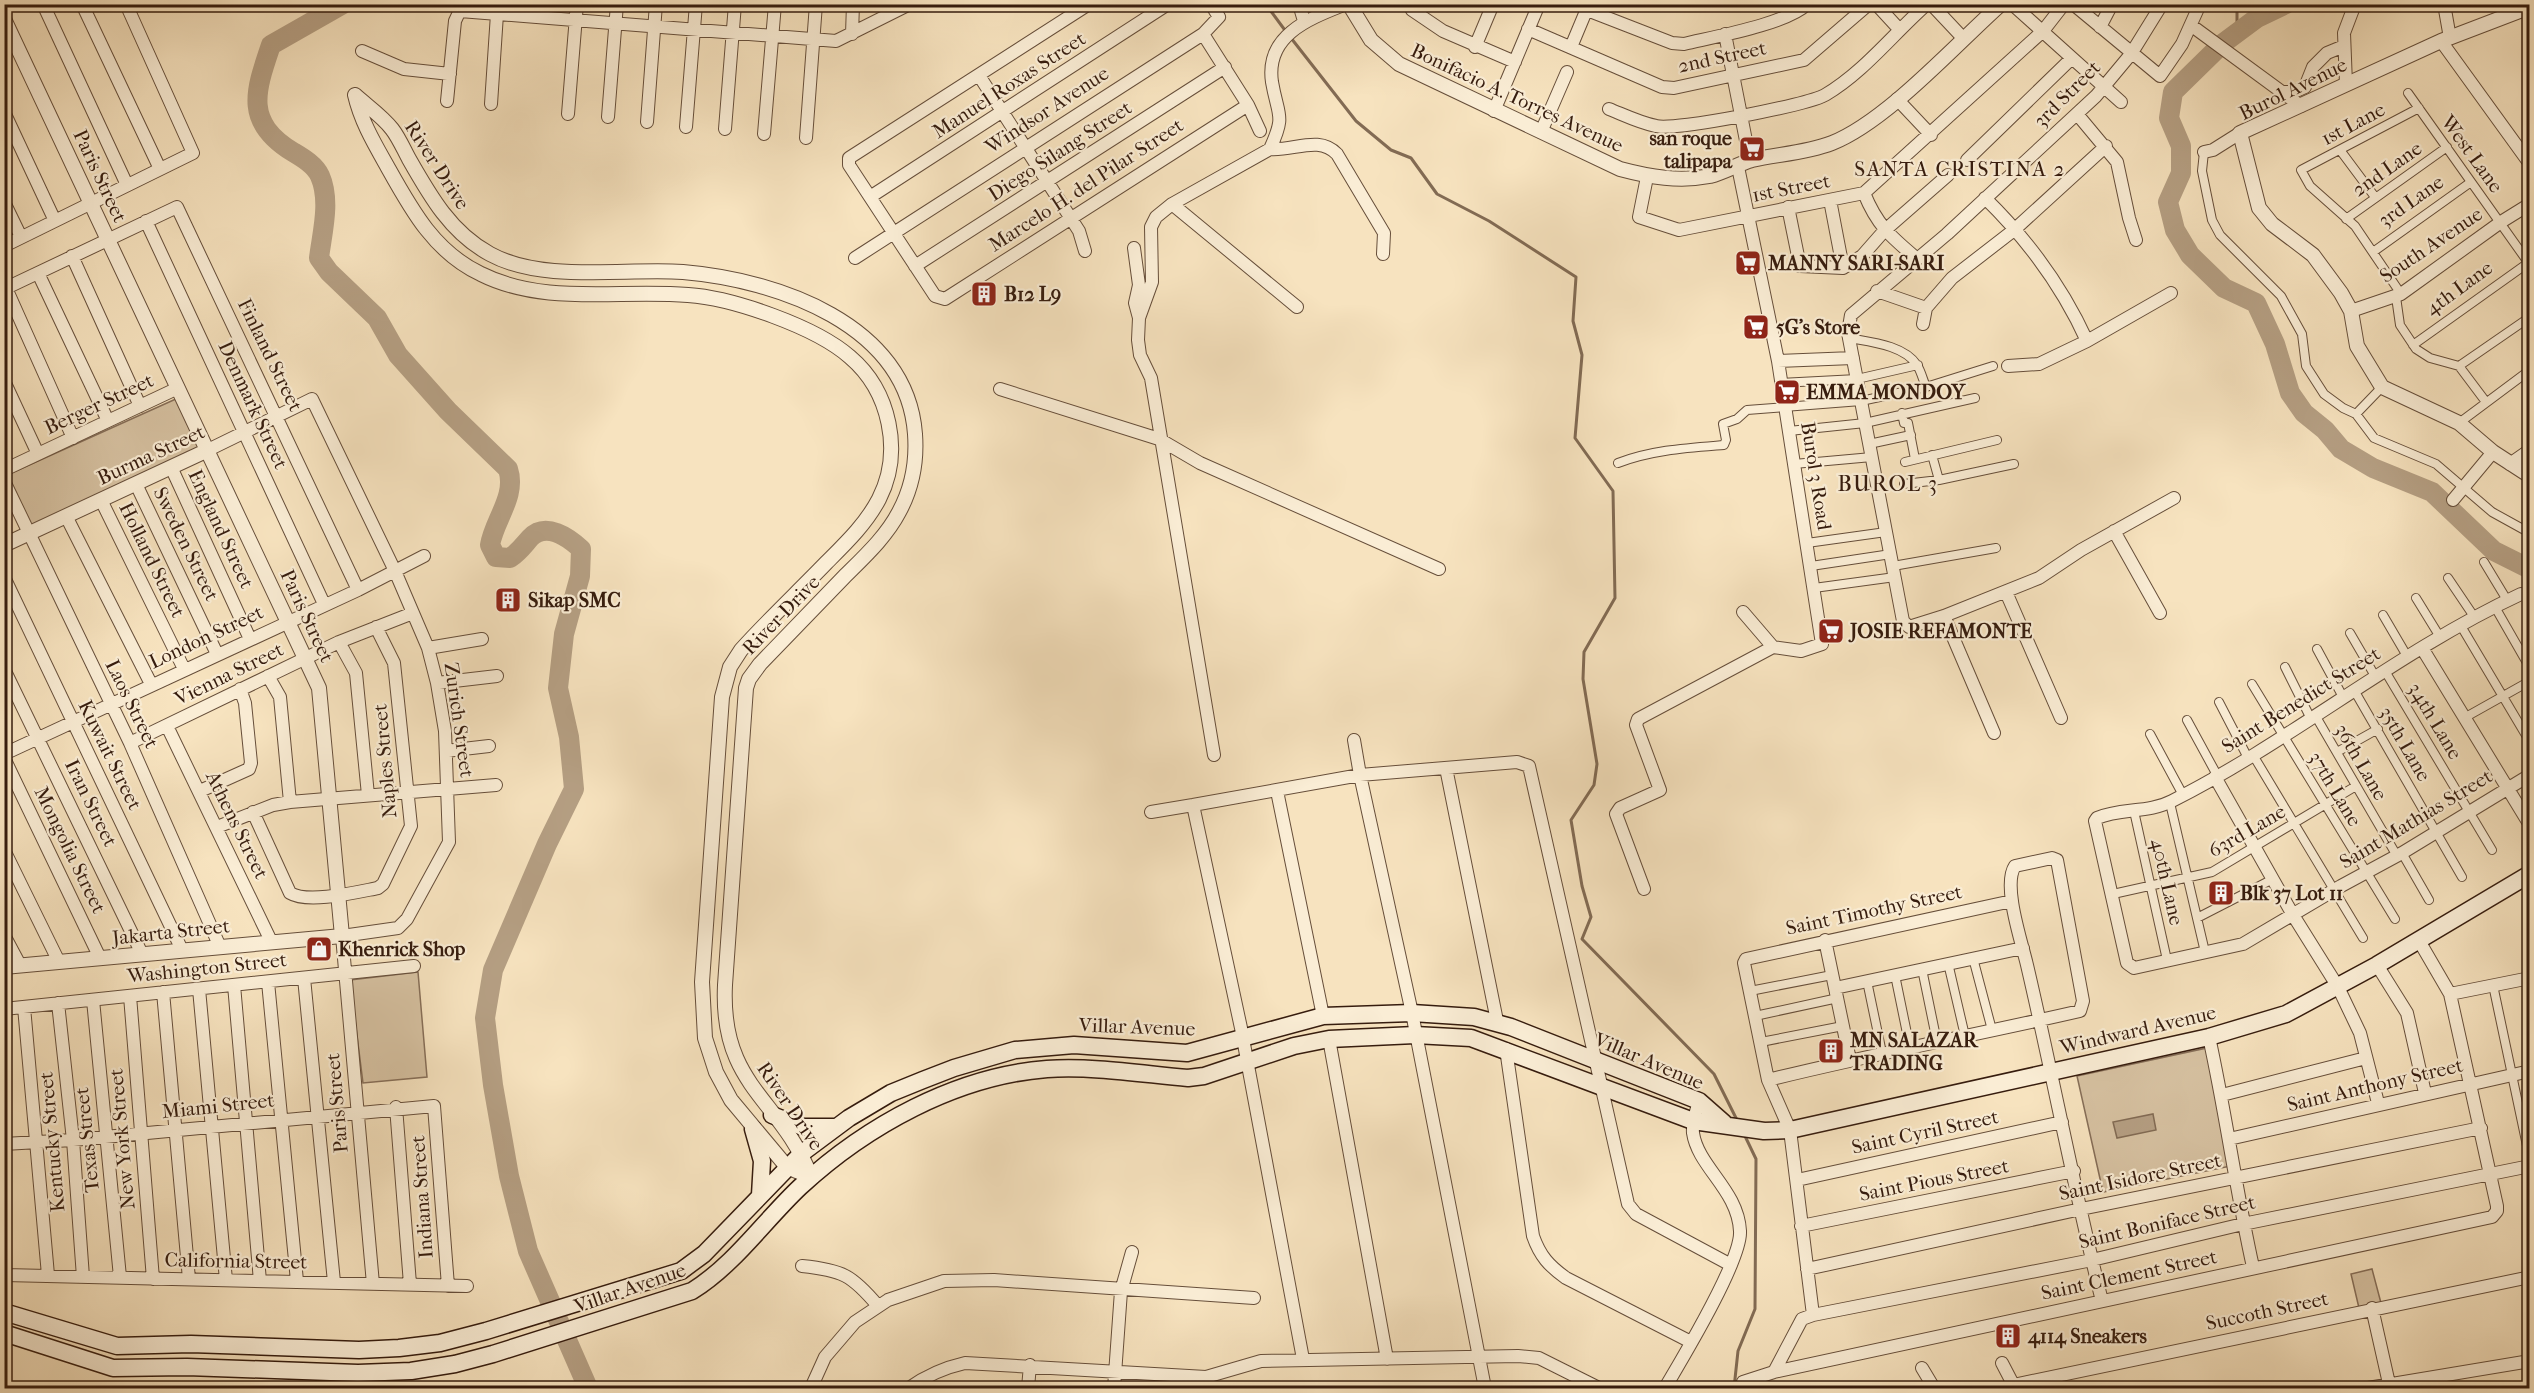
<svg xmlns="http://www.w3.org/2000/svg" width="2534" height="1393" viewBox="0 0 2534 1393" font-family="'IM FELL French Canon',serif">
<rect width="100%" height="100%" fill="#f7e3bf"/>
<filter id="stains"><feTurbulence type="fractalNoise" baseFrequency=".00333" numOctaves="4"/><feColorMatrix values="0 0 0 0 .2 0 0 0 0 .09 0 0 0 0 .02 0 0 0 .5 -.17"/></filter>
<radialGradient id="worn" r=".72"><stop offset=".6" stop-color="#630" stop-opacity="0"/><stop offset="1" stop-color="#630" stop-opacity=".3"/></radialGradient>
<!-- green -->
<path fill="#d6c1a1" stroke="#866e58" stroke-width="1.5" d="M178 398 205 450 30 531 7 475Z
M418 972 427 1077 363 1083 350 980Z
M2207 1048 2231 1166 2103 1192 2077 1076Z
M2372 1269 2381 1303 2359 1308 2351 1274Z"/>
<!-- water -->
<path fill="#b59f83" stroke="#826b54" stroke-width="1.5" d="M2153 1114 2156 1130 2117 1138 2113 1122Z"/>
<g fill="none" stroke-linecap="round" stroke-linejoin="round">
<!-- stream -->
<path stroke="#826b54" stroke-width="3" d="M1269 4 1270 10 1287 33
M2237 4V33
M1291 38 1356 121 1391 150 1411 158 1437 194 1489 221 1576 277 1573 321 1582 355 1575 438 1613 491 1615 598 1584 652 1583 679 1597 764 1594 785 1571 820 1582 886 1591 917 1582 939 1714 1074 1737 1120
M1734 1388 1738 1351 1755 1309 1756 1159 1744 1134"/>
<!-- river -->
<path stroke="#b59f83" stroke-width="20" d="M343 4 271 45C255 92 244 122 293 152 303 158 315 165 320 176 331 201 322 233 319 258L329 272 377 318 398 355 448 411 508 469C517 496 494 520 490 545L496 557 510 558C519 552 523 546 530 538 546 521 569 538 581 549L580 576 564 634 558 688 569 737 574 789 547 844 493 970 485 1018 493 1085 509 1176 528 1251 588 1388
M2286 4 2257 18 2222 44 2173 92 2169 118 2181 146V173L2168 202 2175 230 2190 255 2224 288 2256 303 2275 344 2290 393 2304 413 2325 430 2341 449 2373 468 2432 492 2494 551 2530 569"/>
<defs>
<path id="pedestrian" d="M2408 93 2530 265
M2340 150 2375 197
M2204 152 2202 171 2212 220 2220 235 2281 296 2302 334 2306 366 2324 394 2343 408 2356 414 2382 387
M2346 219 2447 147
M2373 252 2471 182
M2401 294 2355 226 2310 186 2301 170 2419 108
M2396 297 2400 325 2416 349 2430 358 2459 366 2486 402
M1849 338C1870 342 1904 345 1917 365 1921 371 1923 380 1926 387
M2413 345 2528 263
M2459 366 2530 317
M1780 383 1857 379 1918 365
M1902 413 1904 423H1908L1915 459
M2356 414 2374 438 2436 464 2492 512 2530 533
M2459 423 2530 370
M1789 431 1865 423 1975 398
M1869 444 1911 435
M1932 455 1939 480
M1905 462 1997 440
M1618 463C1652 450 1687 448 1724 445L1726 440 1723 424 1737 419 1747 410 1861 401 1926 387 1993 366
M1794 464 1872 457
M1904 484 1939 480 2014 464
M1807 543 1886 532
M2484 562 2507 600
M1811 566 1891 554
M1893 566 1996 548
M2448 578 2475 618
M1814 588 1895 577
M2416 598 2440 637
M2495 607 2530 668
M2383 615 2407 656
M2461 626 2530 742
M2350 633 2375 676
M2317 649 2343 697
M2285 667 2310 717
M2385 671 2492 850
M2252 684 2395 919
M2354 690 2462 877
M2219 702 2248 758
M2315 715 2397 856
M2464 718 2530 681
M2187 720 2217 775
M2150 734 2183 795
M2337 752 2378 729
M2253 755 2363 938
M2170 803 2205 952
M2134 811 2167 960
M2402 853 2429 900
M2113 894 2212 872 2356 786
M2197 918 2273 879
M1973 958 1992 1030
M1948 963 1965 1036
M1922 969 1937 1042
M1895 975 1910 1048
M1867 981 1882 1053
M2493 985 2530 1160
M1750 991 1832 975
M1755 1016 1838 998
M1761 1042 1843 1026"/>
<path id="minor" d="M43 4 127 185
M82 4 160 169
M1089 4 849 158V165L935 296 945 299 1248 105
M1299 4 1304 21
M1409 4 1412 10 1443 31 1515 62
M1876 4 1899 29
M1931 4 1963 38
M2012 4 2121 102
M2073 4 2160 76 2182 44 2200 4
M2162 4 2131 54 2096 96 1947 234 1851 315 1848 333 1903 621 1909 627 1944 616 2039 578 2081 550 2174 498
M2444 4 2450 38
M1587 10 1672 43 1684 44C1713 37 1787 24 1807 4
M460 11 836 41 910 4
M2192 26 2301 106
M2100 27 2112 4
M1528 29 1662 87 1674 88 1804 60 1869 4
M852 34 853 4
M1203 34 1248 105 1260 131
M1725 34 1750 161
M2441 41 2530 164
M1475 47 1493 4
M1571 47 1589 4
M362 51 404 69 450 74
M980 77 1079 231 1085 251
M2346 84 2344 33 2355 4
M2283 92H2294L2305 87 2313 67 2327 53 2344 46
M1897 99 1931 135
M447 101 455 21 462 6
M491 104 497 14
M1609 109C1624 115 1640 123 1656 126 1675 131 1807 105 1825 95 1864 72 1893 34 1927 4
M1494 111 1539 4
M4 112 55 221
M568 114 577 4
M2077 114 2117 162 2129 218 2136 240
M608 117 617 4
M647 122 656 4
M686 127 696 4
M725 129 735 4
M1541 132 1567 72
M764 134 775 4
M806 138 816 4
M1270 149C1286 114 1278 117 1272 82 1265 34 1311 18 1346 4
M2204 152 2213 150 2240 133
M1967 160 2072 58
M1738 167 1778 361 1822 644 1801 651 1773 647 1743 612
M1647 177 1639 217 1679 230 1864 193 2043 31 2064 4
M1864 193C1877 225 1890 236 1916 258
M870 197 1168 4
M1985 198C2028 240 2062 286 2087 341
M1830 200 1843 268
M4 202 21 237
M1172 204 1297 307
M1788 207 1800 266 1843 268 1862 256 1884 231 1948 175
M146 221 324 604
M4 246 193 153 126 4
M1134 248 1139 285 1135 303 1139 318 1138 340 1140 355 1151 378 1214 755
M72 256 140 406
M855 258 1203 34 1219 17 1211 4
M915 266 1225 67
M38 273 108 421
M6 288 73 438
M4 289 177 207 358 590
M1877 291 1926 308
M2351 311 2401 294 2501 222 2530 204
M1139 318 1152 282 1151 227 1156 217 1172 204 1270 149C1294 151 1319 135 1337 154L1384 233 1383 254
M1923 324 1926 308 1952 278 2014 230 2106 146
M1778 361 1853 358
M2008 366 2039 364 2087 341 2171 293
M4 381 38 454
M1000 389 1159 439 1200 463 1439 569
M208 450 312 399 395 571 428 648 437 683 445 731 449 842 407 919 398 928 342 936 373 1284
M2510 464 2530 450
M171 467 250 639
M4 470 178 388
M4 481 130 743 220 947
M136 484 217 654
M101 500 184 669
M2453 500 2493 452
M66 516 151 684
M2114 531 2160 613
M4 577 182 950
M2006 592 2061 718
M2521 594C2398 651 2293 740 2172 801 2149 813 2120 808 2097 818L2095 821 2127 963 2134 968 2243 944 2341 886 2402 853 2530 775
M1944 616 1994 733
M339 642 356 673 368 795
M428 648 482 639
M2422 648 2530 825
M4 669 142 954
M268 676 280 697 290 802
M437 683 497 676
M167 726 271 941
M1354 740 1360 775 1412 1013 1485 1388
M130 743 339 642 413 613
M446 751 489 746
M4 754 358 590 424 556
M4 758 100 958
M1446 768 1497 1021
M2215 777 2293 915 2338 987 2360 1033 2378 1103
M200 791 249 769 251 763 245 703 240 689
M1277 791 1323 1016
M253 812 290 893C308 904 357 892 378 888L383 884 411 826 394 663 376 627
M1151 812 1193 805
M217 827 273 805 290 802 496 785
M4 850 59 962
M1644 889 1616 814 1620 808 1660 790 1636 725 1638 719 1773 647
M4 935 20 965
M1825 940 1850 1060
M2377 965 2407 1013 2425 1093
M304 978 334 1282
M268 982 297 1281
M234 985 260 1281
M1835 988 2023 948
M199 989 226 1280
M163 992 189 1279
M2450 994 2530 978
M130 996 153 1279
M93 1000 120 1277
M58 1003 73 1140 83 1277
M24 1007 48 1275
M4 1009 414 966
M2209 1037C2226 1114 2236 1191 2253 1267
M1329 1039 1387 1359
M1506 1049 1533 1236C1540 1256 1549 1266 1566 1278L1691 1342
M1768 1080C1872 1054 1976 1035 2080 1011L2083 1001 2057 860 2052 858 2015 866C2002 885 2022 943 2027 965 2053 1076 2074 1190 2102 1301
M2222 1095 2366 1058
M396 1107 410 1284
M2229 1139 2530 1071
M4 1144 73 1140 434 1106 448 1286
M1797 1180 2062 1122
M1801 1226 2074 1171
M802 1266C842 1270 852 1275 878 1306
M1807 1269 2081 1209 2481 1128
M4 1270 5 1275 467 1286
M2372 1308 2390 1388
M1813 1315 2092 1260 2243 1224 2530 1166
M1303 1359 1241 1028 1193 805 1360 775 1517 762 1529 766 1628 1204 1636 1214 1731 1265
M2002 1363 2015 1388
M1922 1368 1934 1388
M1774 1372 2492 1217 2497 1211V1206L2450 994 2418 939
M1743 1382 1774 1372 1802 1319 1813 1315 1790 1130 1768 1080 1744 963 1746 959 2012 901
M2013 1385 2530 1277
M811 1388 825 1357 855 1322 888 1300 944 1281 994 1280 1254 1298
M909 1388C927 1375 943 1368 965 1363L1206 1377 1261 1361 1518 1356 1539 1358 1599 1388
M1028 1388 1030 1365
M1114 1388 1121 1291 1132 1252
M1665 1388C1682 1359 1742 1260 1740 1231 1738 1190 1698 1167 1693 1133 1692 1122 1696 1112 1699 1101
M2368 1388 2530 1361"/>
<path id="tertiary" d="M1349 4 1371 40 1399 64 1620 169C1650 177 1679 182 1710 176 1725 172 1738 164 1752 160 1779 154 1806 153 1832 143 1887 121 1955 45 2001 4
M2530 7 2441 41 2240 133 2259 208 2272 224 2313 255 2341 293 2351 311 2357 346 2382 387 2459 423 2493 452 2530 476
M4 19 319 688 342 936 4 967
M355 95C361 121 374 143 387 166 411 209 434 252 481 274 545 306 619 289 688 295 733 298 816 327 850 357 890 391 903 452 879 499 866 524 845 544 826 563 798 592 768 620 741 650L730 667 722 697 702 982 705 1038 716 1072 731 1100 787 1167 811 1177
M355 95C367 106 382 116 392 129 399 138 404 150 409 159 430 196 451 233 490 254 543 283 624 268 683 272 777 280 907 324 915 434 917 461 912 488 899 512 886 537 864 557 844 577 816 606 788 635 760 664L749 679 746 688 725 985C720 1087 781 1098 811 1177
M4 545 208 450"/>
<path id="secondary" d="M772 1115 803 1127H836
M753 1129 762 1161 760 1195
M4 1312 117 1346 191 1344 359 1350 399 1348 440 1343 486 1331 681 1271 704 1254 802 1153 849 1118 891 1093 923 1080 954 1068 1015 1050 1074 1045 1187 1053 1323 1016 1412 1013 1474 1017 1511 1027 1699 1101 1724 1123
M4 1333 113 1368 187 1367 358 1373 411 1371 455 1364 493 1354 692 1291C734 1265 764 1221 800 1187 866 1126 956 1076 1047 1069 1094 1066 1142 1074 1188 1078L1204 1076 1294 1046 1329 1039 1415 1035 1471 1038 1693 1121 1764 1131 1790 1130 2209 1037 2286 1014 2377 965 2530 874"/>
</defs>
<!-- pedestrian casing -->
<use href="#pedestrian" stroke="#664e3a" stroke-width="10"/>
<!-- minor casing -->
<use href="#minor" stroke="#664e3a" stroke-width="14"/>
<!-- tertiary casing -->
<use href="#tertiary" stroke="#664e3a" stroke-width="16"/>
<!-- secondary casing -->
<use href="#secondary" stroke="#361c0e" stroke-width="19"/>
<!-- pedestrian -->
<use href="#pedestrian" stroke="#faedd5" stroke-width="8"/>
<!-- minor -->
<use href="#minor" stroke="#faedd5" stroke-width="12"/>
<!-- tertiary -->
<use href="#tertiary" stroke="#faedd5" stroke-width="14"/>
<!-- secondary -->
<use href="#secondary" stroke="#faedd5" stroke-width="16"/>
</g>
<!-- icons -->
<defs>
<symbol id="supermarket-square" viewBox="-11 -11 22 22"><rect x="-9" y="-9" width="18" height="18" rx="4" fill="#8f2418" stroke="#faedd5"/><path d="M-6-5.5h2.5l.6 2H6L4.5 2H-2.5L-4.4-4H-6ZM-1.5 3.2a1.3 1.3 0 1 0 .1 0ZM3 3.2a1.3 1.3 0 1 0 .1 0Z" fill="#fff"/></symbol>
<symbol id="building-square" viewBox="-11 -11 22 22"><rect x="-9" y="-9" width="18" height="18" rx="4" fill="#8f2418" stroke="#faedd5"/><path d="M-4-6H4V6H1V3H-1V6H-4ZM-2.5-4.3h1.7v1.8h-1.7ZM.8-4.3h1.7v1.8H.8ZM-2.5-1h1.7V.8h-1.7ZM.8-1h1.7V.8H.8Z" fill="#fff"/></symbol>
<symbol id="shop-square" viewBox="-11 -11 22 22"><rect x="-9" y="-9" width="18" height="18" rx="4" fill="#8f2418" stroke="#faedd5"/><path d="M-5-2.5h2.3a2.7 3.5 0 0 1 5.4 0H5L5.5 6h-11ZM-1.5-2.5h3a1.5 2.3 0 0 0-3 0Z" fill="#fff"/></symbol>
</defs>
<g fill-rule="evenodd">
<use href="#supermarket-square" x="1737" y="134" width="30" height="30"/>
<use href="#supermarket-square" x="1733" y="248" width="30" height="30"/>
<use href="#building-square" x="969" y="279" width="30" height="30"/>
<use href="#supermarket-square" x="1741" y="312" width="30" height="30"/>
<use href="#supermarket-square" x="1772" y="377" width="30" height="30"/>
<use href="#building-square" x="493" y="585" width="30" height="30"/>
<use href="#supermarket-square" x="1816" y="616" width="30" height="30"/>
<use href="#building-square" x="2206" y="878" width="30" height="30"/>
<use href="#shop-square" x="304" y="934" width="30" height="30"/>
<use href="#building-square" x="1816" y="1036" width="30" height="30"/>
<use href="#building-square" x="1993" y="1321" width="30" height="30"/>
</g>
<g text-anchor="middle" dominant-baseline="central" stroke-width="4.5" stroke-linejoin="round" paint-order="stroke">
<!-- street labels -->
<g font-size="20" fill="#361c0e" stroke="#faedd5">
<text transform="translate(1722 57) rotate(-12)">2nd Street</text>
<text transform="translate(1009 85) rotate(-33)">Manuel Roxas Street</text>
<text transform="translate(2293 89) rotate(-26)">Burol Avenue</text>
<text transform="translate(2067 94) rotate(-45)">3rd Street</text>
<text transform="translate(1517 98) rotate(25)">Bonifacio A. Torres Avenue</text>
<text transform="translate(1047 110) rotate(-33)">Windsor Avenue</text>
<text transform="translate(2353 124) rotate(-28)">1st Lane</text>
<text transform="translate(1060 151) rotate(-33)">Diego Silang Street</text>
<text transform="translate(2472 154) rotate(54)">West Lane</text>
<text transform="translate(437 165) rotate(57)">River Drive</text>
<text transform="translate(2387 169) rotate(-35)">2nd Lane</text>
<text transform="translate(100 176) rotate(65)">Paris Street</text>
<text transform="translate(1086 185) rotate(-33)">Marcelo H. del Pilar Street</text>
<text transform="translate(1791 188) rotate(-11)">1st Street</text>
<text transform="translate(2411 201) rotate(-35)">3rd Lane</text>
<text transform="translate(2431 245) rotate(-34)">South Avenue</text>
<text transform="translate(2459 288) rotate(-36)">4th Lane</text>
<text transform="translate(270 355) rotate(64)">Finland Street</text>
<text transform="translate(99 404) rotate(-25)">Berger Street</text>
<text transform="translate(253 405) rotate(65)">Denmark Street</text>
<text transform="translate(151 455) rotate(-25)">Burma Street</text>
<text transform="translate(1816 476) rotate(81)">Burol 3 Road</text>
<text transform="translate(221 529) rotate(65)">England Street</text>
<text transform="translate(186 544) rotate(64)">Sweden Street</text>
<text transform="translate(152 560) rotate(64)">Holland Street</text>
<text transform="translate(781 615) rotate(-46)">River Drive</text>
<text transform="translate(307 616) rotate(65)">Paris Street</text>
<text transform="translate(206 637) rotate(-25)">London Street</text>
<text transform="translate(229 674) rotate(-26)">Vienna Street</text>
<text transform="translate(2301 700) rotate(-32)">Saint Benedict Street</text>
<text transform="translate(132 704) rotate(64)">Laos Street</text>
<text transform="translate(459 720) rotate(82)">Zurich Street</text>
<text transform="translate(2435 721) rotate(59)">34th Lane</text>
<text transform="translate(2405 744) rotate(60)">35th Lane</text>
<text transform="translate(110 755) rotate(64)">Kuwait Street</text>
<text transform="translate(385 761) rotate(-95)">Naples Street</text>
<text transform="translate(2361 762) rotate(60)">36th Lane</text>
<text transform="translate(2335 789) rotate(59)">37th Lane</text>
<text transform="translate(91 803) rotate(64)">Iran Street</text>
<text transform="translate(2416 819) rotate(-31)">Saint Mathias Street</text>
<text transform="translate(237 825) rotate(64)">Athens Street</text>
<text transform="translate(2247 831) rotate(-30)">63rd Lane</text>
<text transform="translate(70 850) rotate(64)">Mongolia Street</text>
<text transform="translate(2167 882) rotate(77)">40th Lane</text>
<text transform="translate(1874 910) rotate(-12)">Saint Timothy Street</text>
<text transform="translate(171 932) rotate(-6)">Jakarta Street</text>
<text transform="translate(207 968) rotate(-6)">Washington Street</text>
<text transform="translate(1137 1027) rotate(2)">Villar Avenue</text>
<text transform="translate(2138 1030) rotate(-13)">Windward Avenue</text>
<text transform="translate(1649 1061) rotate(23)">Villar Avenue</text>
<text transform="translate(2375 1085) rotate(-13)">Saint Anthony Street</text>
<text transform="translate(337 1103) rotate(-95)">Paris Street</text>
<text transform="translate(218 1106) rotate(-6)">Miami Street</text>
<text transform="translate(790 1106) rotate(56)">River Drive</text>
<text transform="translate(1925 1132) rotate(-12)">Saint Cyril Street</text>
<text transform="translate(122 1139) rotate(-95)">New York Street</text>
<text transform="translate(87 1140) rotate(-96)">Texas Street</text>
<text transform="translate(52 1142) rotate(-95)">Kentucky Street</text>
<text transform="translate(2140 1177) rotate(-12)">Saint Isidore Street</text>
<text transform="translate(1934 1180) rotate(-11)">Saint Pious Street</text>
<text transform="translate(422 1197) rotate(-94)">Indiana Street</text>
<text transform="translate(2167 1222) rotate(-13)">Saint Boniface Street</text>
<text transform="translate(236 1261) rotate(1)">California Street</text>
<text transform="translate(2129 1275) rotate(-12)">Saint Clement Street</text>
<text transform="translate(630 1288) rotate(-19)">Villar Avenue</text>
<text transform="translate(2267 1311) rotate(-12)">Succoth Street</text>
</g>
<!-- poi labels -->
<g font-size="20" font-weight="bold" fill="#361c0e" stroke="#faedd5" text-anchor="start">
<text x="1732" y="138" text-anchor="end">san roque<tspan x="1732" dy="23">talipapa</tspan></text>
<text x="1768" y="263">MANNY SARI-SARI</text>
<text x="1004" y="294">B12 L9</text>
<text x="1776" y="327">5G's Store</text>
<text x="1806" y="392">EMMA MONDOY</text>
<text x="528" y="600">Sikap SMC</text>
<text x="1850" y="631">JOSIE REFAMONTE</text>
<text x="2240" y="893">Blk 37 Lot 11</text>
<text x="338" y="949">Khenrick Shop</text>
<text x="1850" y="1040">MN SALAZAR<tspan x="1850" dy="23">TRADING</tspan></text>
<text x="2028" y="1336">4114 Sneakers</text>
</g>
<!-- neighbourhood labels -->
<g font-size="21" letter-spacing="1.5" fill="#361c0e" stroke="#faedd5">
<text x="1960" y="169">SANTA CRISTINA 2</text>
</g>
<!-- quarter labels -->
<g font-size="22" letter-spacing="1.5" fill="#361c0e" stroke="#faedd5">
<text x="1888" y="484">BUROL 3</text>
</g>
</g>
<!-- margin -->
<rect width="2534" height="1393" fill="none" stroke="#f7e3bf" stroke-width="24"/>
<rect x="6" y="6" width="2522" height="1381" fill="none" stroke="#361c0e" stroke-width="3"/>
<rect x="12" y="12" width="2510" height="1369" fill="none" stroke="#361c0e" stroke-width="1.5"/>
<rect width="100%" height="100%" filter="url(#stains)"/>
<rect width="100%" height="100%" fill="url(#worn)"/>
</svg>
